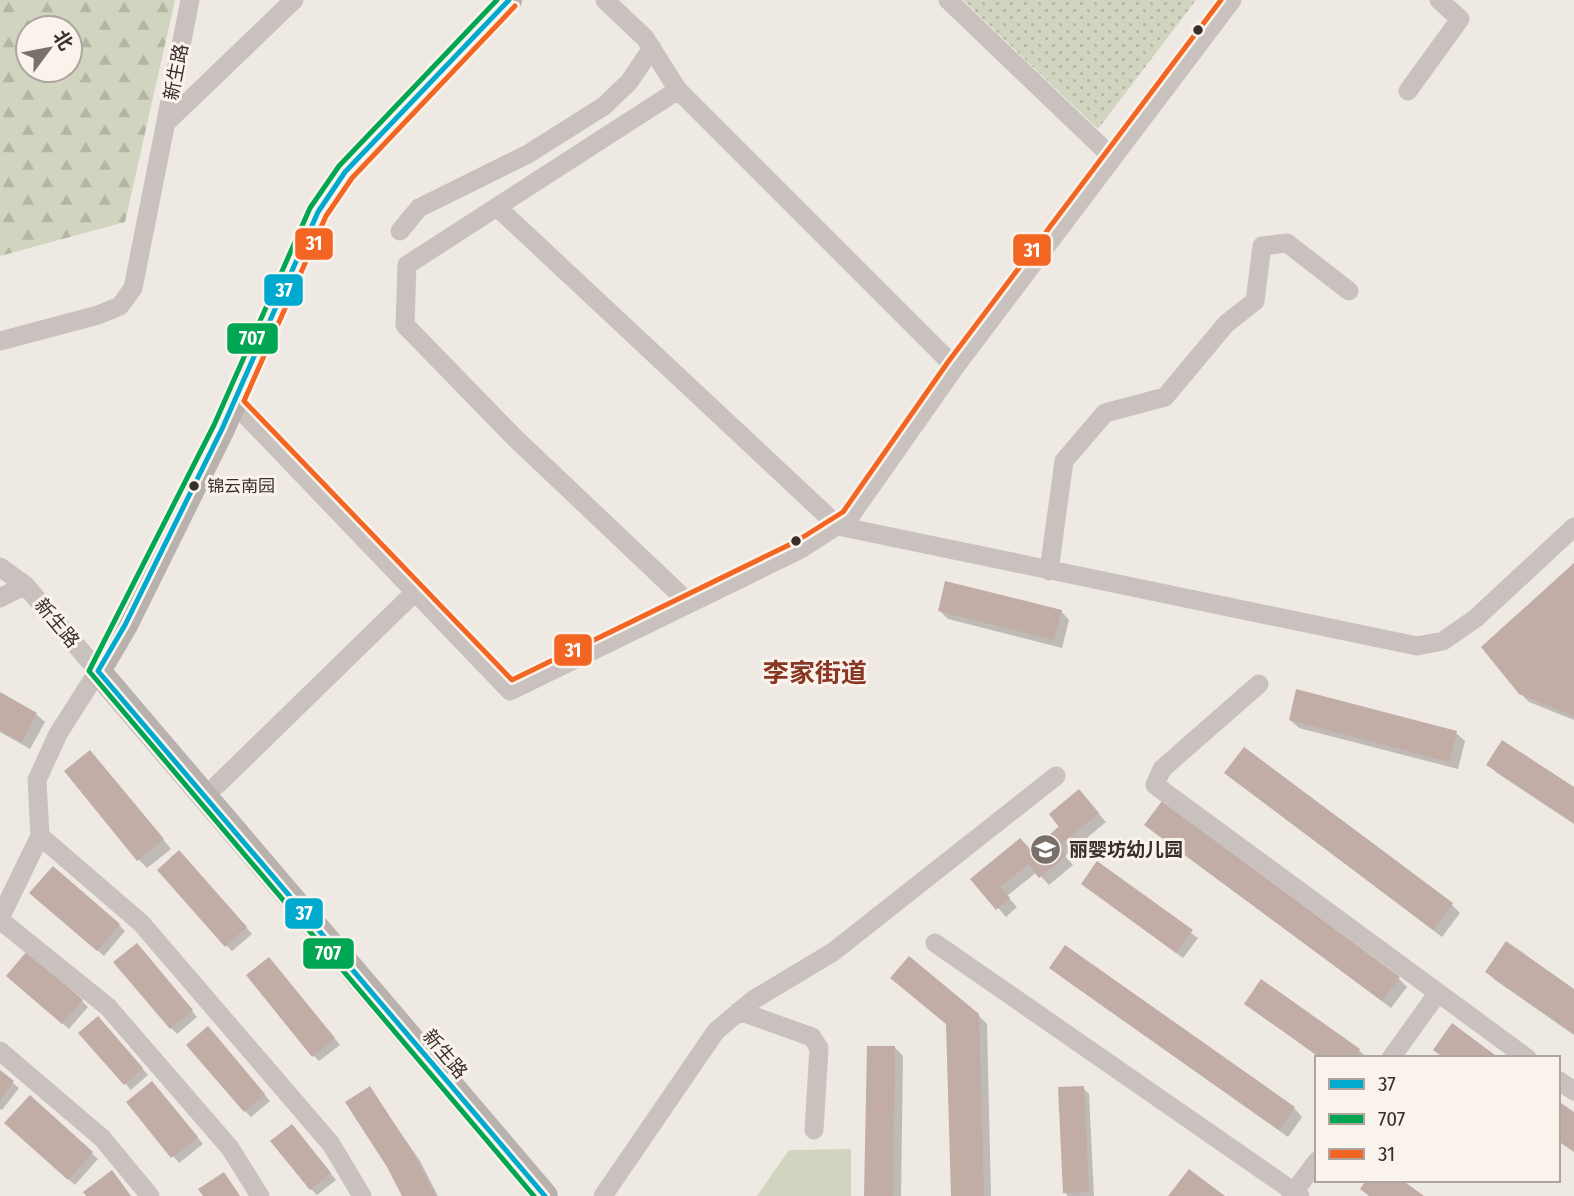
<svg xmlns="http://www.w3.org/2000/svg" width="1574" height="1196" viewBox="0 0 1574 1196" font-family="'Fira Sans Condensed','Noto Sans SC',sans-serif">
<defs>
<pattern id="forest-firs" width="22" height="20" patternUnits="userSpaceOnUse" patternTransform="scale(1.75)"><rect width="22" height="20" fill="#d1d4be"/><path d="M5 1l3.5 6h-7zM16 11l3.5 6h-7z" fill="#b4b6a3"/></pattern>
<pattern id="park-dots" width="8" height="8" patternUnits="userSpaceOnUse" patternTransform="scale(1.75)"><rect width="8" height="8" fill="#d1d4be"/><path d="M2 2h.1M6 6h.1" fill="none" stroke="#b4b6a3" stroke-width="1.8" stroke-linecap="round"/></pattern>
</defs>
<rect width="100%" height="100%" fill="#efe9e4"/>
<!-- forest -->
<path fill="url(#forest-firs)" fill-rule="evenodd" d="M0 0H175L125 222 0 256ZM28 28H70V70H28Z"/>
<!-- park -->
<path fill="url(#park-dots)" d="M963 0H1196L1098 129Z"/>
<!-- pitch -->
<path fill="#d1d4be" d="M851 1149V1196H757L789 1150Z"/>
<!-- shadow -->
<path fill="#0003" d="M1574 565V720L1529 702 1520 693Z
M940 611H1061L1069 620 1062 648 948 619Z
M0 694 36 714 45 722 30 749 0 732Z
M1290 720 1456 733 1465 741 1458 769 1299 728Z
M98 760 171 849 147 868 139 860Z
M1489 765 1574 790V824L1497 773Z
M1226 773 1452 905 1460 913 1442 937Z
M1087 800 1106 822 1065 856 1073 865 1049 885 1037 872 1007 896 1017 907 1006 917 973 879 1031 852Z
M1146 825 1399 979 1407 987 1391 1008Z
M184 859 252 934 232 951 226 945Z
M1098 864 1198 938 1183 958 1083 884Z
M38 899 119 925 125 931 104 956Z
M143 951 197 1017 177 1034 171 1028Z
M275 965 340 1045 319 1061 313 1055Z
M1487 971 1574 991V1035L1495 980Z
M1060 976 1294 1108 1302 1117 1288 1137Z
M14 982 82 1001 88 1007 69 1029Z
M1246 1004 1359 1050 1367 1058H1320Z
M978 1015 987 1024 991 1196H952Z
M104 1024 148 1075 131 1090 81 1033Z
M214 1035 270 1101 251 1117 245 1111Z
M895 1048 903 1056 901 1196H866Z
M0 1072 19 1088 2 1110 0 1109Z
M370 1088 420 1161 438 1196H404Z
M1083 1088 1089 1094 1094 1196H1068L1065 1193Z
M158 1089 203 1144 179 1163 128 1102Z
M30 1098 98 1159 75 1185 13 1129Z
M298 1132 336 1180 317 1195 311 1189Z"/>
<!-- building -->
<path fill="#c2aca6" d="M1574 563V716L1519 694 1481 647Z
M945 581 1062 610 1054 640 938 611Z
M1296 689 1457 731 1449 762 1289 720Z
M0 692 37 713 22 742 0 730Z
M1502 740 1574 787V823L1486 765Z
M1244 747 1453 903 1433 930 1224 773Z
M90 750 164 839 137 861 64 771Z
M1079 789 1099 813 1058 847 1066 856 1039 878 1028 864 1000 887 1010 898 996 910 970 879 1020 838 1031 850 1059 827 1049 814Z
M1162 801 1400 977 1382 1001 1144 825Z
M179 850 247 927 225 947 157 870Z
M1097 861 1193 930 1176 953 1081 884Z
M53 866 120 924 97 951 29 893Z
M1506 941 1574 989V1034L1485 972Z
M137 943 193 1010 170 1029 113 962Z
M1065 945 1295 1107 1279 1130 1049 968Z
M27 951 83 1000 62 1024 6 976Z
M909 956 979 1014 984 1196H951L946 1024 890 978Z
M269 957 335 1038 312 1057 246 975Z
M1261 979 1360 1049 1354 1058H1321L1244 1004Z
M98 1016 143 1068 124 1085 78 1033Z
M1452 1023 1499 1058H1444L1433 1050Z
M208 1026 265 1094 244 1112 186 1045Z
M867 1046H895L893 1196H864Z
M0 1070 14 1081 0 1100Z
M152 1081 198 1137 171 1158 126 1102Z
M370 1086 412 1151 436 1196H402L387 1167 345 1102Z
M1084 1086 1089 1192 1063 1193 1058 1087Z
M30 1095 93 1152 68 1180 4 1123Z
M1558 1101 1574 1112V1152L1558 1141Z
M292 1124 331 1173 310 1190 270 1141Z
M1189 1169 1225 1196H1168Z
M112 1170 131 1196H86L83 1192Z
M224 1172 240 1196H203L198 1189Z
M1366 1180H1402L1424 1196H1369L1360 1189Z"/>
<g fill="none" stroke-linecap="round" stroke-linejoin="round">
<!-- street -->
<path stroke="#c8c1bd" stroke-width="19" d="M605 0 645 38 678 90 955 367
M948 0 1113 158
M678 90 407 265 405 325 516 439 688 602
M1408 91 1460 19 1439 0
M167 122 294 0
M497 207 838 526 1417 646 1443 641 1476 618 1574 527
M400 231 419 208 528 154 604 106 629 82 652 48
M0 341 98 315 120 306 133 288 190 0
M234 403 510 691 799 550 849 518 955 367 1232 0
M0 567 25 585 98 671 58 734 37 780 40 836 141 923 331 1144 362 1196
M1049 571 1064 461 1105 413 1165 397 1226 324 1255 301 1262 246 1287 243 1349 291
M0 598 25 585
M1259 684 1162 769 1155 785 1527 1058
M217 785 415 592
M0 918 40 836
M0 920 108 1007 230 1148 260 1196
M935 943 1300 1196
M739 1011 812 1037 819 1048 814 1130
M0 1051 102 1138 150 1196
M1391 1058 1437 994
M1558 1080 1574 1091
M603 1196 716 1031 753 1000 833 952 1056 776
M1291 1196 1317 1161"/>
<!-- secondary -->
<path stroke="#b9b1ad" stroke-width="26" d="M509 0 345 172 318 212 222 429 125 625 98 671 545 1196"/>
<defs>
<path id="bus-1" d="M509 0 345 172 318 212 222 429 125 625 98 671 545 1196"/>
<path id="bus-2" d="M497 0 339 166 310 208 214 425 89 671 534 1196"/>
<path id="bus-3" d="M515 6 352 178 326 216 244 401 512 680 795 542 843 512 948 362 1221 0"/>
</defs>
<!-- bus-1 casing -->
<use href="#bus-1" stroke="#faf3ec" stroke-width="10"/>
<!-- bus-2 casing -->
<use href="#bus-2" stroke="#faf3ec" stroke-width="10"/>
<!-- bus-3 casing -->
<use href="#bus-3" stroke="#faf3ec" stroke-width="10"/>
<!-- bus-1 -->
<use href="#bus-1" stroke="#00a9ce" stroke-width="5"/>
<!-- bus-2 -->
<use href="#bus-2" stroke="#00a651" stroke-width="5"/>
<!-- bus-3 -->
<use href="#bus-3" stroke="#f26522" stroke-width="5"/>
</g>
<!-- icons -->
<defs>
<symbol id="school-disc" viewBox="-11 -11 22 22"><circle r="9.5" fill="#796f6b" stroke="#faf3ec"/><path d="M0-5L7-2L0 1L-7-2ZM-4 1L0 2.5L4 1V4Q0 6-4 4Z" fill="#fff"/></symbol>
</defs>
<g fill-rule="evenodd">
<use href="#school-disc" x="1028" y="832" width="35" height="35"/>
</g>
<!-- markers -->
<g fill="#3a2e2a" stroke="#faf3ec" stroke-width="2.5">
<circle cx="1198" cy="30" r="6"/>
<circle cx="194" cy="486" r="6"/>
<circle cx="796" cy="541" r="6"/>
</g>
<g text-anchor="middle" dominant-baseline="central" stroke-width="6" stroke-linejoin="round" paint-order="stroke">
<!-- bus labels -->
<g font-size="17" fill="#3a2e2a" stroke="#faf3ec" text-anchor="start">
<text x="207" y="486">锦云南园</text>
</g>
<!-- street labels -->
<g font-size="19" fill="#3a2e2a" stroke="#faf3ec">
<text transform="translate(176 72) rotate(-79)">新生路</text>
<text transform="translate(57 623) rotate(50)">新生路</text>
<text transform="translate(445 1054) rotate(50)">新生路</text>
</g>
<!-- poi labels -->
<g font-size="19" font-weight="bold" fill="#3a2e2a" stroke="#faf3ec" text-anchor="start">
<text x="1069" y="849">丽婴坊幼儿园</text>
</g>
<!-- district labels -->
<g font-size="26" font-weight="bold" fill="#893623" stroke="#faf3ec">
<text x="815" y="673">李家街道</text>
</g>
</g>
<g stroke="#faf3ec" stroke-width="2.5">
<rect x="294" y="227" width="40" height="34" rx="7" fill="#f26522"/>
<rect x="1012" y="233" width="40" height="34" rx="7" fill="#f26522"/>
<rect x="263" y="273" width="41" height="34" rx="7" fill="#00a9ce"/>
<rect x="226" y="322" width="53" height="33" rx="7" fill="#00a651"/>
<rect x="553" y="633" width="40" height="34" rx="7" fill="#f26522"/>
<rect x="284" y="897" width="40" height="33" rx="7" fill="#00a9ce"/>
<rect x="302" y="937" width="53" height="33" rx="7" fill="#00a651"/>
</g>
<g font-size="19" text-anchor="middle" font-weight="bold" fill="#fff">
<text x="314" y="250">31</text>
<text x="1032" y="257">31</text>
<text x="284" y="297">37</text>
<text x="252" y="345">707</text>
<text x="573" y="657">31</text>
<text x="304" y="920">37</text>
<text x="328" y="960">707</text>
</g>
<!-- legend -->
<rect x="1315" y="1056" width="245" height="126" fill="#faf3ec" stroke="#ada49e" stroke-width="2"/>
<rect x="1329" y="1079" width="35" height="10" fill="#00a9ce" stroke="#ada49e" stroke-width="2"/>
<text x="1378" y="1091" font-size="21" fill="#3a2e2a">37</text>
<rect x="1329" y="1114" width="35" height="10" fill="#00a651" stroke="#ada49e" stroke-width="2"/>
<text x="1378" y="1126" font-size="21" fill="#3a2e2a">707</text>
<rect x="1329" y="1149" width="35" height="10" fill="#f26522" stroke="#ada49e" stroke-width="2"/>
<text x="1378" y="1161" font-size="21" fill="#3a2e2a">31</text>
<!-- north arrow -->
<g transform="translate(49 49) rotate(58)"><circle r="33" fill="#faf3ec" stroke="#ada49e" stroke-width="2"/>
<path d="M0-5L12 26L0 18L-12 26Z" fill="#796f6b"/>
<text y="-10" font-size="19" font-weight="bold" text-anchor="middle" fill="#3a2e2a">北</text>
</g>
</svg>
